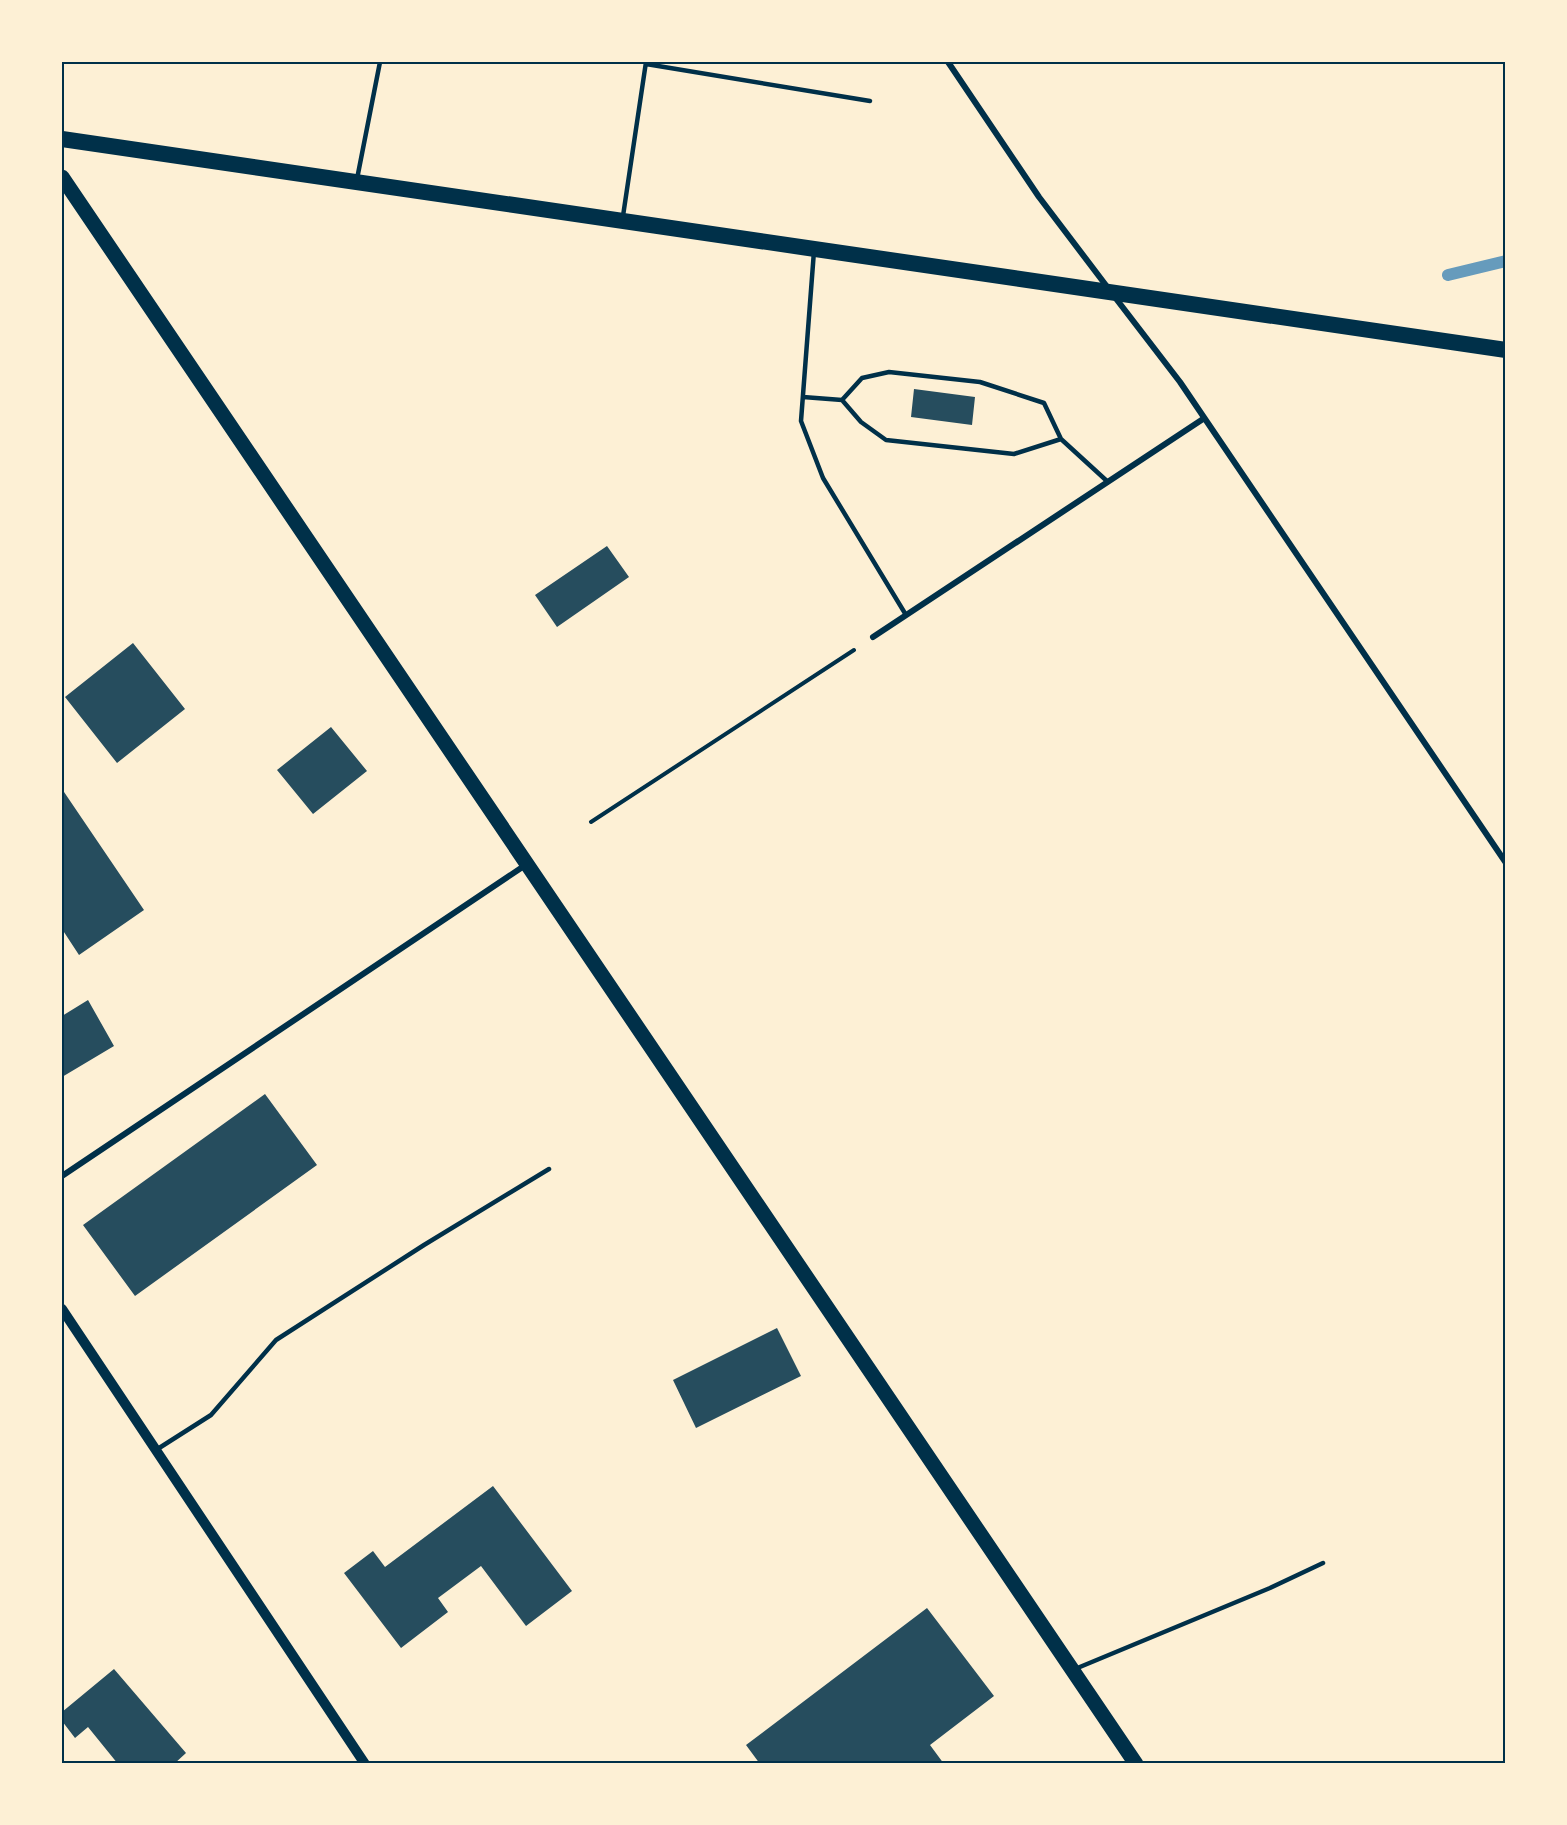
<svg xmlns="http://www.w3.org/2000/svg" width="1567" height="1825" viewBox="0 0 1567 1825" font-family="'Libre Baskerville',serif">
<rect width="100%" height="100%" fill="#fdf0d5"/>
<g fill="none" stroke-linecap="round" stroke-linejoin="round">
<!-- stream -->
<path stroke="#669bbc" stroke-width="12" d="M1448 275 1506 261"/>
</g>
<!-- building -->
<path fill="#264d5e" d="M914 389 975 397 972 425 911 417Z
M607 546 629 577 557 627 535 595Z
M133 643 185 709 117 763 65 697Z
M331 727 367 771 313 814 277 770Z
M62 789 144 910 79 955 62 929Z
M88 1000 114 1046 62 1077V1016Z
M265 1094 317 1165 135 1296 83 1225Z
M777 1328 801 1376 696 1428 673 1380Z
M493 1486 572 1591 526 1626 481 1566 438 1598 448 1612 401 1648 344 1573 373 1551 385 1567Z
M927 1608 994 1696 930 1745 944 1764H760L746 1745Z
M114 1669 186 1753 174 1764H118L88 1727 75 1738 62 1721V1712Z"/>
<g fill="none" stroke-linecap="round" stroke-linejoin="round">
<!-- path -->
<path stroke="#003049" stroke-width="4" d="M591 822 854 650"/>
<!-- service -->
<path stroke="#003049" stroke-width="4.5" d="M646 64 870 101
M357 179 380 62
M623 216 646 62
M814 251 801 421 823 478 906 615
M803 397 842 400
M1061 439 1014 454 886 440 861 422 842 400 862 378 889 372 980 382 1044 403 1061 439 1108 482
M156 1450 211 1415 276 1340 424 1245 549 1169
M1075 1669 1270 1588 1323 1563"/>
<!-- minor -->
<path stroke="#003049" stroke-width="6" d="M948 62 1039 197 1108 288
M1114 296 1180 382 1506 863
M873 637 1203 419
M62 1176 527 864"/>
<!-- tertiary -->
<path stroke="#003049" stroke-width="10" d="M62 1309 365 1764"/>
<!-- primary -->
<path stroke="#003049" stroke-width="15" d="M62 177 1136 1764"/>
<!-- trunk -->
<path stroke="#003049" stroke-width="16" d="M62 139 1506 350"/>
</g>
<!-- border -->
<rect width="1567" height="1825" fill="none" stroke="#fdf0d5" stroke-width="126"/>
<rect x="63" y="63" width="1441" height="1699" fill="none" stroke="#003049" stroke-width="2"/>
</svg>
